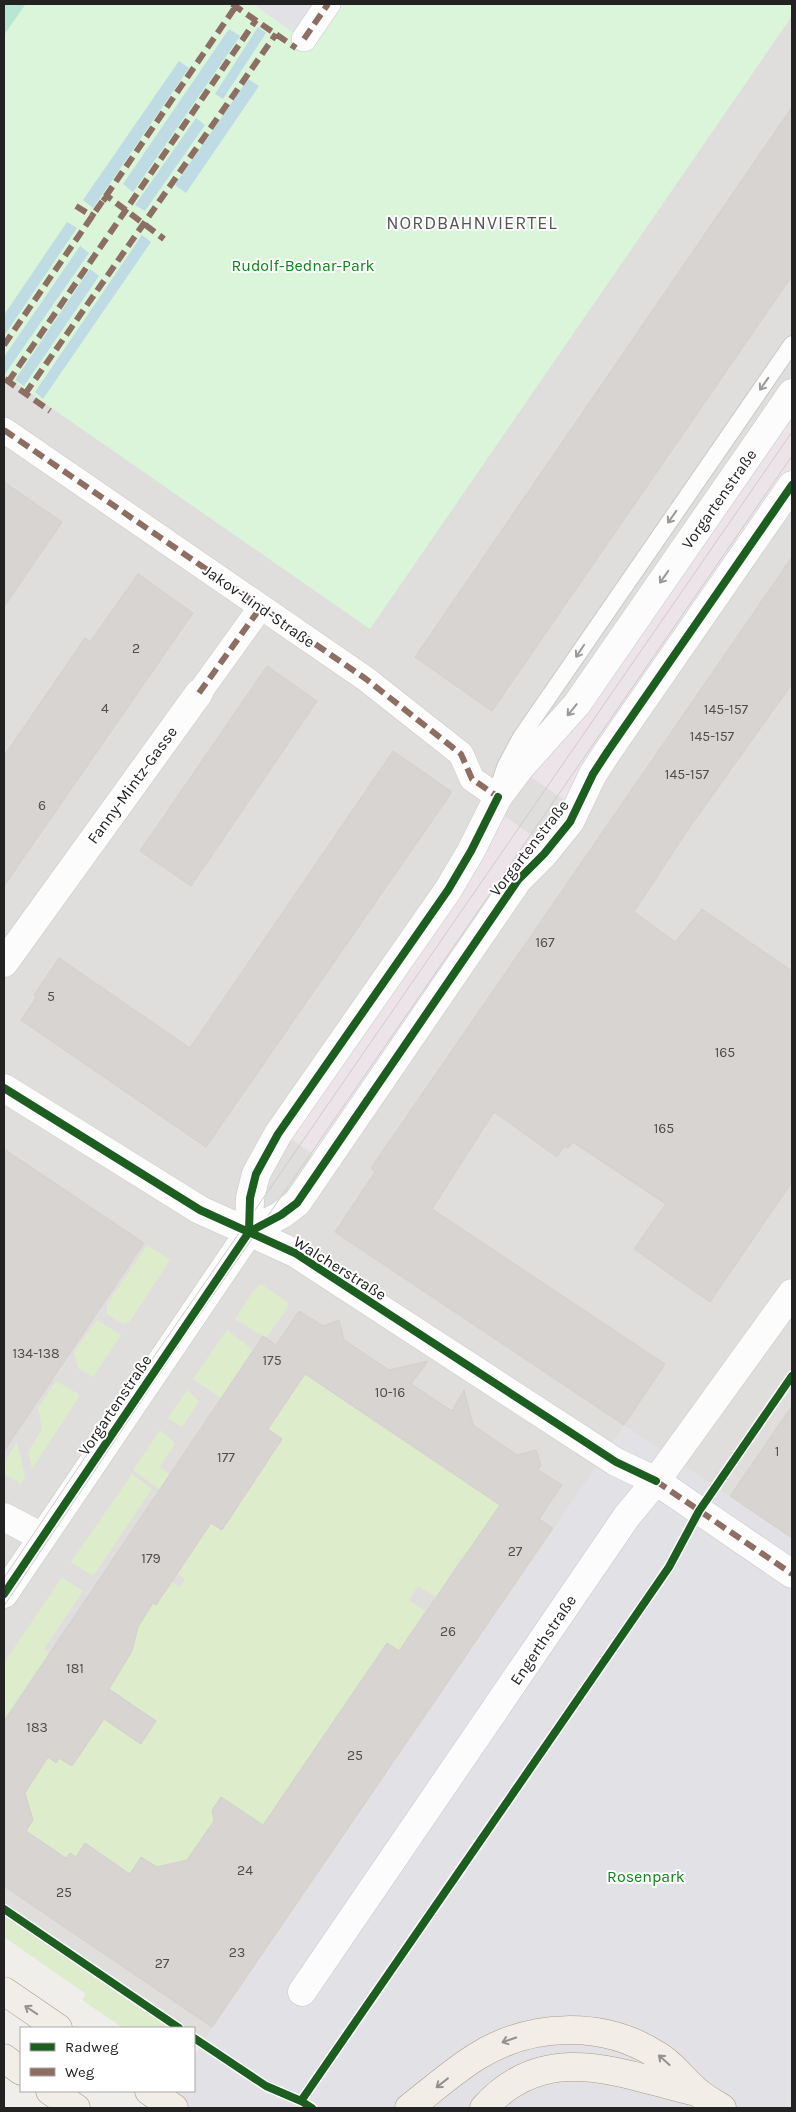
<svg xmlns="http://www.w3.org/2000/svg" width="796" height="2112" viewBox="0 0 796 2112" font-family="Karla,sans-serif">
<rect width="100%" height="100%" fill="#f0eeeb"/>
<!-- residential -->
<path fill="#dfdedc" d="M4 4H792V1598L227 2069 194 2045V2028H169L4 1917Z"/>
<!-- industrial -->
<path fill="#ede4e9" d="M792 407V470L593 759 570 804 525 773Z
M500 813 543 843 314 1155 288 1137Z"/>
<!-- grass -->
<path fill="#ddeccb" d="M147 1245 170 1260 130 1321 123 1324 107 1314V1304Z
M260 1285 264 1286 287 1302 288 1307 266 1338 235 1319 253 1291Z
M97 1320 121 1335 93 1377 78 1368 74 1352Z
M227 1330 253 1350 221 1398 193 1379Z
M304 1364 317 1382 489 1498 509 1502C487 1524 480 1534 468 1563L461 1558 436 1597 418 1586 409 1600 425 1611 399 1651 387 1643 263 1826 221 1797 212 1810 214 1821 187 1860 165 1873 141 1857 117 1893 85 1844 76 1857 70 1853 66 1859 22 1829 29 1827 33 1819 29 1807 23 1802 17 1804 48 1757 56 1762 59 1758 72 1766 82 1751 95 1713 140 1744 156 1721 100 1683 153 1603 157 1605 172 1582 180 1587 185 1579 178 1574 198 1543 208 1522 222 1530 282 1440 263 1426 285 1405 292 1393 287 1390Z
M56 1381 80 1395 32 1469 28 1452 42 1429 38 1408Z
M187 1390 199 1401 182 1427 168 1418Z
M160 1430 175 1443 160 1467 170 1475 160 1490 133 1470Z
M17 1442 25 1478 21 1484 4 1474V1463Z
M132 1474 152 1489 93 1576 71 1562Z
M62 1577 83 1591 44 1649 50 1654 4 1721V1663Z
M4 1917 169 2028H123L82 2000 86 1994 4 1937Z"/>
<!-- park -->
<path fill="#daf5da" d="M4 4H792V16L370 629 4 375Z"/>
<!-- pitch -->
<path fill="#b7e6d2" d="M4 4 25 5 4 35Z"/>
<!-- plaza -->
<path fill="#e2e1e5" d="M253 4H340L311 45Z
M624 1425 792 1538V2108H159L170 2091H194V2055Z"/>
<!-- water -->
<path fill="#bfdbe3" d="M258 27 266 33 223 99 215 94Z
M229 29 240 36 133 192 123 184Z
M179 61 189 68 93 208 83 200Z
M248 79 259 86 186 193 175 185Z
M196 118 205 125 145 211 135 205Z
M67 222 77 228 4 336V315Z
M142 235 151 242 43 399 35 392Z
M80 246 89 253 5 374 4 357Z
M90 269 99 276 24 386 15 380Z"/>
<!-- building -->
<path fill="#d7d4d2" stroke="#d3d0cc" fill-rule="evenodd" d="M792 107V276L492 711 415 657Z
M4 482 62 522 4 607Z
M792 557V684L685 834 634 912 675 942 702 909 792 971V1182L710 1302 634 1249 666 1204 573 1142 568 1148 564 1146 557 1157 494 1112 432 1209 665 1364 624 1425 335 1232 375 1172 371 1168Z
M138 574 193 613 4 886V756L85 638 90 642Z
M267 666 317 701 191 886 140 851Z
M393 751 452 792 206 1147 21 1020 36 998 34 995 59 958 190 1048Z
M4 1149 144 1243 4 1451Z
M299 1311 323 1326 339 1320 344 1340 389 1370 428 1361 411 1384 452 1411 464 1390 473 1425 517 1455 536 1450 541 1465 538 1470 562 1485 539 1519 553 1528 212 2027 4 1886V1721L263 1336 276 1345ZM305 1374 500 1505 399 1651 387 1643 263 1825 221 1797 212 1810 214 1821 187 1860 157 1867 141 1857 130 1874 85 1843 76 1857 70 1853 66 1858 26 1831 33 1820 25 1793 48 1757 56 1763 59 1758 72 1766 104 1719 141 1744 156 1721 109 1689 132 1651 138 1627 153 1603 156 1605 211 1523 222 1530 282 1439 268 1429Z
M792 1406V1538L730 1496Z"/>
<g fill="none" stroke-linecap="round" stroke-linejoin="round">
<defs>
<path id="service" d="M500 782 505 767 521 737 792 344"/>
<path id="pedestrian" d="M304 39 328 4
M4 430 366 679 461 754 472 779 498 797
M199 693 261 607"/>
<path id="minor" d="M4 963 199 693
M4 1088 200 1210 249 1232
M249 1232 250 1198 256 1174 278 1134 448 890 471 851 498 797 519 769 577 704 792 393
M249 1232 281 1215 297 1203 518 880 544 854 570 822 593 774 608 751 792 485
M4 1517 42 1537
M302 1992 627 1516 656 1481 792 1574"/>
<path id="tertiary" d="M4 1594 249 1232 295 1253 616 1462 656 1481 792 1293"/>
<path id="primary" d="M4 1991 58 2028
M4 2058 21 2071
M50 2091 76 2108
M149 2091 174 2108
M409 2108C431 2091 452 2072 476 2057 530 2023 602 2020 657 2055 673 2064 685 2082 699 2093 706 2099 714 2103 722 2108
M484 2108C546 2039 621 2074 696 2092"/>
</defs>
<!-- service casing -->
<use href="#service" stroke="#c9c8c7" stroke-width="18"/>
<!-- pedestrian casing -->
<use href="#pedestrian" stroke="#c9c8c7" stroke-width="26"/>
<!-- minor casing -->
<use href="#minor" stroke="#c9c8c7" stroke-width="29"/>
<!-- tertiary casing -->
<use href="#tertiary" stroke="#c9c8c7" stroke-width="29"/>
<!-- primary casing -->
<use href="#primary" stroke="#a79c86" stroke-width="29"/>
<!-- service -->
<use href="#service" stroke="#fdfcfc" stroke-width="16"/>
<!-- pedestrian -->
<use href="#pedestrian" stroke="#fdfcfc" stroke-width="25"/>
<!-- minor -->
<use href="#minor" stroke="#fdfcfc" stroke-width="28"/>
<!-- tertiary -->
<use href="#tertiary" stroke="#fdfcfc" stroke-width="28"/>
<!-- primary -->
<use href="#primary" stroke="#f3ede7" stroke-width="28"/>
<!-- tram -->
<path stroke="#ccc" stroke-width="1" d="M4 1578 106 1426 792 432
M4 1606 185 1336 792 456"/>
<!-- quiet -->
<path stroke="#8d6e63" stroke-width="6" stroke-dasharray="12 6" stroke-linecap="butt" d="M232 4 296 48
M304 39 328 4
M103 201 107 196 164 239
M76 206 92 216 94 213
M4 345 236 6
M5 379 50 411
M8 382 256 20
M25 394 276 34
M4 430 366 679 461 754 472 779 498 797
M199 693 261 607
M656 1481 792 1574"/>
<defs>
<path id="cycleway" d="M4 1088 200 1210 295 1253 616 1462 656 1481
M249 1232 281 1215 297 1203 518 880 544 854 570 822 593 774 608 751 792 485
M4 1594 249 1232 250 1198 256 1174 278 1134 448 890 471 851 498 797
M4 1909 179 2028
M194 2038 266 2086 301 2101 312 2108
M301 2101 669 1567 699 1511 792 1376"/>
</defs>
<!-- cycleway casing -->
<use href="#cycleway" stroke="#fff" stroke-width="11"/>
<!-- cycleway -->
<use href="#cycleway" stroke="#1b5e20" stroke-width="8"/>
</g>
<!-- one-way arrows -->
<defs><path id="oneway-shaft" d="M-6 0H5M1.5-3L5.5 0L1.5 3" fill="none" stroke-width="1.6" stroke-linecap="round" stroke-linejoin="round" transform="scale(1.25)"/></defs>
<g stroke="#9a9a9a">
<use href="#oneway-shaft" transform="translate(764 384) rotate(125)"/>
<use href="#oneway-shaft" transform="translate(672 517) rotate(125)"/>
<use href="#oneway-shaft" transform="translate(664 577) rotate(125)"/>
<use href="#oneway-shaft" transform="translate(580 651) rotate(124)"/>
<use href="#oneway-shaft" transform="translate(572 710) rotate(129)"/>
</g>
<g stroke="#95928e">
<use href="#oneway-shaft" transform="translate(31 2010) rotate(-146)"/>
<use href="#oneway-shaft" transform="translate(509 2040) rotate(161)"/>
<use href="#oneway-shaft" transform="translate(664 2060) rotate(-138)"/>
<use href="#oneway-shaft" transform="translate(442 2083) rotate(142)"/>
</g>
<g text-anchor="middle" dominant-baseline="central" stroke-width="4" stroke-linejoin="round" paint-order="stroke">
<!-- number labels -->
<g font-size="14" fill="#4f4e4e">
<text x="136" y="648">2</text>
<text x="105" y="708">4</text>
<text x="726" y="709">145-157</text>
<text x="712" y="736">145-157</text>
<text x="687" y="774">145-157</text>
<text x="42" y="805">6</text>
<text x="545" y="942">167</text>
<text x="51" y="996">5</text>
<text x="725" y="1052">165</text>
<text x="664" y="1128">165</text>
<text x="36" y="1353">134-138</text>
<text x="272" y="1360">175</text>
<text x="390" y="1392">10-16</text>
<text x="777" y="1451">1</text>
<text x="226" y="1457">177</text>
<text x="515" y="1551">27</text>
<text x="151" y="1558">179</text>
<text x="448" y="1631">26</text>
<text x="75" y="1668">181</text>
<text x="37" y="1727">183</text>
<text x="355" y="1755">25</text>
<text x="245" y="1870">24</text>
<text x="64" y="1892">25</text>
<text x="237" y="1952">23</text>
<text x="162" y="1963">27</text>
</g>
<!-- park labels -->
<g font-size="16" fill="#0c8416" stroke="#fff">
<text x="303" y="265">Rudolf-Bednar-Park</text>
<text x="646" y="1876">Rosenpark</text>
</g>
<!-- street labels -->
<g font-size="16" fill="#222" stroke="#fff">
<text transform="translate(719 499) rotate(-55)">Vorgartenstraße</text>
<text transform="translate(259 606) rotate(35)">Jakov-Lind-Straße</text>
<text transform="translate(132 785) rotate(-54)">Fanny-Mintz-Gasse</text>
<text transform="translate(529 848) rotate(-52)">Vorgartenstraße</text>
<text transform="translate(340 1268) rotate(32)">Walcherstraße</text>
<text transform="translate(115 1405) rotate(-56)">Vorgartenstraße</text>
<text transform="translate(543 1640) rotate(-56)">Engerthstraße</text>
</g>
<!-- neighbourhood labels -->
<g font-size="18" letter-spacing="1" fill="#555" stroke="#fff">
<text x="472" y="223">NORDBAHNVIERTEL</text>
</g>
</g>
<!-- border -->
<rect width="796" height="2112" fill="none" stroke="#222222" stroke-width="10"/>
<!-- legend -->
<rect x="20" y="2027" width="175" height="65" fill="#ffffff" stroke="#a7a7a7"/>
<rect x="30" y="2043" width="25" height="8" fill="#1b5e20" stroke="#a7a7a7"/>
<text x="65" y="2052" font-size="15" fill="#222222">Radweg</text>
<rect x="30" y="2068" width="25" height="8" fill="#8d6e63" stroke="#a7a7a7"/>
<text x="65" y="2077" font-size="15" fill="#222222">Weg</text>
</svg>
